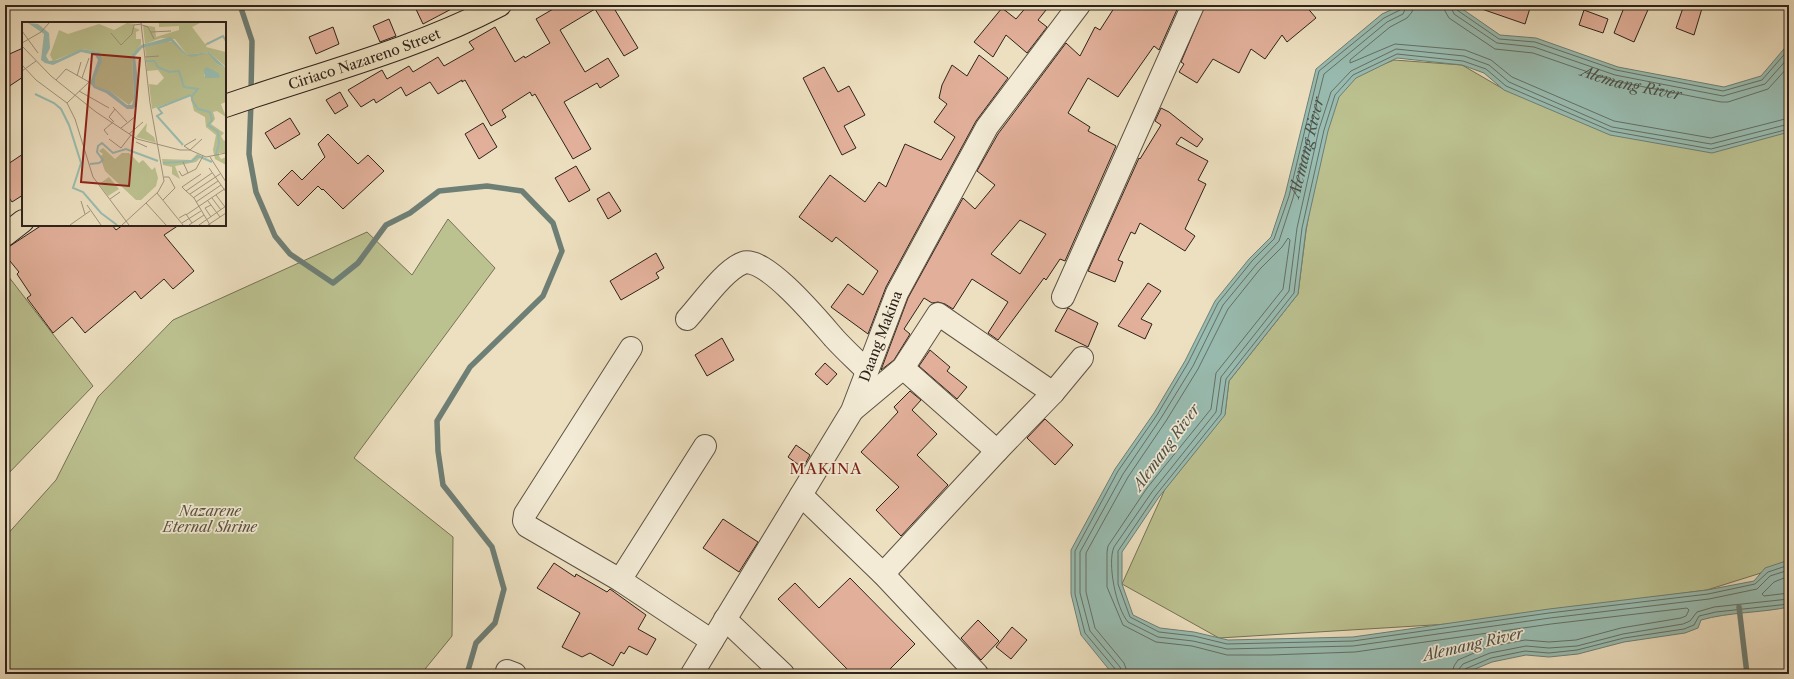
<svg xmlns="http://www.w3.org/2000/svg" width="1794" height="679" viewBox="0 0 1794 679" font-family="'Libre Caslon Text',serif">
<rect width="100%" height="100%" fill="#ede0c0"/>
<filter id="stains"><feTurbulence type="fractalNoise" baseFrequency=".005" numOctaves="4"/><feColorMatrix values="0 0 0 0 .2 0 0 0 0 .09 0 0 0 0 .02 0 0 0 .5 -.17"/></filter>
<radialGradient id="worn" r=".72"><stop offset=".6" stop-color="#630" stop-opacity="0"/><stop offset="1" stop-color="#630" stop-opacity=".3"/></radialGradient>
<!-- green -->
<path fill="#bcc190" stroke="#757256" d="M1394 60 1462 65 1505 90 1789 132V561L1761 573 1707 590 1449 624 1219 638 1122 584 1165 489 1225 414 1229 381 1298 294 1306 231 1331 85Z
M448 219 495 268 354 458 453 537 452 636 421 674H5V537L56 480 98 397 173 320 367 232 412 275Z
M5 272 93 386 5 477Z"/>
<!-- water -->
<path fill="#99bdb2" stroke="#6e7f76" d="M1402 5 1458 6 1500 35 1536 38 1618 67 1724 87 1761 76 1789 43V132L1712 153 1610 135 1504 90 1484 73 1462 65 1397 58 1356 78 1339 97 1328 131 1306 229 1298 294 1229 381 1225 415 1159 497 1122 552V584L1133 615 1160 628 1194 632 1228 640 1353 637 1549 609 1707 590 1754 581 1765 568 1789 560V607C1760 613 1729 612 1701 620L1698 628 1685 633 1624 642 1578 654 1549 657 1526 655 1492 662 1463 674H1116L1111 672 1081 635 1071 594V550L1115 469 1154 413 1185 361 1215 301 1249 259 1271 237 1285 195 1316 69 1382 14Z"/>
<g fill="none" stroke-linecap="round" stroke-linejoin="round">
<!-- shore -->
<g stroke="#647066" stroke-width="1">
<path d="M1413 5 1412 12 1407 18 1390 27 1350 60V63L1395 44 1465 50 1491 60 1512 77 1614 121 1711 138 1789 118"/>
<path id="s1" d="M1444 5 1445 11 1449 18 1495 49 1533 53 1614 81 1721 102H1728L1768 89 1789 66"/>
<path d="M1450 5 1454 14 1497 43 1534 47 1615 75 1723 96 1765 84 1789 57"/>
<path d="M1455 5 1457 10 1499 39 1535 42 1616 70 1723 91 1762 80 1789 49"/>
<path d="M1789 124 1711 144 1612 127 1509 82 1489 65 1464 56 1396 49 1351 71 1331 92 1319 129 1297 228 1289 291 1221 377 1216 412 1152 492 1114 547C1107 563 1116 608 1128 622L1158 637 1193 641 1227 649 1353 646 1550 618 1709 599 1757 589 1770 576 1789 570"/>
<path d="M1789 129 1711 149 1611 131 1506 86 1486 69 1463 61 1397 54 1353 75 1335 95 1324 130 1302 228 1294 293 1226 379 1221 414 1156 495 1118 551V584L1130 617 1159 632 1194 636 1227 644 1353 641 1549 613 1708 594 1755 584 1768 572 1789 565"/>
<path d="M1789 576 1774 582 1762 594 1764 596 1789 593"/>
<path d="M1117 674 1116 670 1085 633 1075 594V551L1118 471 1157 415 1188 363 1218 303 1252 261 1274 239 1289 196 1319 71 1384 18 1400 10 1402 5"/>
<path id="s2" d="M1122 674 1120 667 1090 631 1080 593V552L1123 474 1161 418 1193 366 1223 305 1256 265 1279 241 1293 198 1324 74 1387 22 1403 14 1407 5"/>
<path d="M1128 674 1124 663 1095 628 1086 592V553L1128 477 1166 421 1198 369 1228 309 1260 269 1282 247 1288 238 1290 240 1283 289 1216 373 1211 409 1147 488 1108 546 1107 552V587L1123 625 1156 642 1192 646 1227 655H1270L1355 652 1551 624 1687 608 1689 610 1686 616 1681 618 1621 628 1576 640 1549 642 1525 640 1488 647 1458 660 1454 666 1452 674"/>
<path d="M1458 674 1459 669 1463 664 1490 653 1526 646 1549 648 1577 646 1623 634 1683 624 1690 621 1697 612 1714 607 1789 599"/>
<path d="M1463 674 1465 669 1491 658 1525 651 1549 653 1577 650 1624 638 1684 629 1694 625 1699 616 1716 612 1789 604"/>
</g>
<!-- stream -->
<path stroke="#6e7f76" stroke-width="5.5" d="M240 5 252 41 251 93
M251 103 249 154 256 192 275 236 290 254 333 283 358 263 386 225 410 213 439 191 487 186 522 191 553 223 562 251 543 296 470 367 437 421 438 451 443 485 492 547 504 589 495 623 476 643 467 674
M1739 607 1747 674"/>
</g>
<!-- building -->
<path fill="#e2b09a" stroke="#2e231b" fill-rule="evenodd" d="M414 5H459L423 24Z
M560 5H612L638 48 624 56 595 9 560 30 585 72 608 58 619 76 600 88 597 83 564 102 591 149 573 159 535 94 532 96 530 92 502 110 506 117 491 126 465 80 462 82V80L438 94 430 82 406 96 401 87 376 103 374 99 361 107 348 90 382 70 387 79 409 66 413 72 438 57 444 66 474 49 469 42 495 27 515 62 524 56 525 58 550 43 536 19Z
M1028 5H1050L1038 20 1047 27 1027 53 1006 35 993 57 974 42 1002 8 1016 19Z
M1116 5H1179L1159 50 1154 46 1118 97 1088 78 1068 113 1090 127 1088 131 1116 146 1065 261 1060 259 1046 280 1044 278 998 340 988 333 1008 302 972 279 953 309 945 304 938 302 932 303 924 298 904 329 910 334 894 360 881 370 908 298 963 198 975 209 995 185 977 171 998 134 1066 43 1080 56 1095 27 1100 30ZM1020 220 1046 234 1020 274 991 254Z
M1205 5H1305L1316 18 1287 42 1282 35 1265 59 1251 49 1239 73 1213 59 1197 83 1179 72 1184 64 1181 62Z
M1476 5H1531L1525 24 1476 7Z
M1625 5H1650L1634 42 1614 33Z
M1684 5H1703L1694 35 1676 28Z
M1584 10 1608 19 1603 33 1579 25Z
M389 19 396 36 380 42 373 26Z
M333 27 339 44 316 54 309 37Z
M23 48V77L5 89V56Z
M979 55 1008 78 976 121 886 287 868 334 831 307 848 284 863 295 878 271 836 237 832 242 799 217 830 175 865 202 879 182 886 187 905 144 941 160 955 137 934 122 947 104 939 98 942 85 952 65 967 76Z
M824 67 838 92 849 86 865 115 844 126 856 148 842 155 803 78Z
M340 92 348 106 335 114 326 100Z
M1161 108 1169 112 1203 139 1197 147 1181 137 1176 144 1208 161 1198 180 1206 184 1185 229 1195 236 1185 251 1140 223 1135 234 1131 232 1118 260 1123 262 1115 282 1088 271 1139 158 1140 159 1161 125 1155 121Z
M290 118 300 134 275 149 265 133Z
M483 123 497 147 479 159 465 134Z
M328 134 358 164 368 155 384 171 343 209 323 189 322 190 318 186 298 206 278 184 292 170 302 180 325 157 318 144Z
M23 154V195L12 202 5 192V166Z
M576 166 590 190 569 202 555 178Z
M609 192 621 211 608 219 597 199Z
M42 225H112L116 230 123 225H179L164 235 194 271 173 289 164 279 141 299 135 291 85 333 72 317 53 333 27 298 31 295 17 274 19 272 5 255V250L10 246Z
M656 253 664 268 656 273 659 278 621 300 610 281Z
M1148 283 1161 291 1141 319 1152 324 1145 339 1118 326Z
M1068 308 1098 323 1088 347 1055 331Z
M722 338 734 360 707 376 695 355Z
M930 350 950 367 947 371 967 387 957 399 919 366Z
M825 363 837 374 827 385 815 374Z
M910 391 921 400 912 410 937 434 917 455 948 485 901 536 876 510 899 487 861 452 898 412 894 407Z
M1045 419 1073 445 1055 465 1027 438Z
M796 445 810 455 803 468 788 457Z
M723 519 758 542 739 572 703 548Z
M554 563 575 577 576 574 607 592 610 589 646 615 638 629 656 639 647 655 629 646 624 654 621 652 613 666 590 653 582 657 562 647 580 613 537 588Z
M850 578 915 644 885 674H852L778 599 795 583 819 608Z
M978 620 999 641 981 660 961 638Z
M1012 627 1027 640 1011 659 996 647Z"/>
<g fill="none" stroke-linecap="round" stroke-linejoin="round">
<defs>
<g id="minor">
<path d="M1063 297 1193 5"/>
<path d="M687 319C701 304 724 270 743 263 765 255 820 322 834 338 845 350 856 360 867 371"/>
<path d="M631 348 525 514 524 521 527 526 620 580 712 641"/>
<path d="M903 368 997 451"/>
<path d="M854 409 903 368 938 314 1053 393"/>
<path d="M801 495 883 574 977 674"/>
<path d="M883 574 997 451 1053 393 1082 358"/>
<path d="M620 580 705 446"/>
<path d="M725 619 783 674"/>
<path d="M507 671 515 674"/>
<path id="s3" d="M692 674 852 411 897 293 987 127 1079 5"/>
</g>
<g id="major">
<path id="s4" d="M225 106C317 74 414 50 500 5"/>
<path d="M5 235 23 221"/>
</g>
</defs>
<!-- minor casing -->
<use href="#minor" stroke="#5e5244" stroke-width="24"/>
<!-- major casing -->
<use href="#major" stroke="#2e231b" stroke-width="24"/>
<!-- minor -->
<use href="#minor" stroke="#f3ebd6" stroke-width="22"/>
<!-- major -->
<use href="#major" stroke="#ede0c0" stroke-width="22"/>
</g>
<g text-anchor="middle" dominant-baseline="central" stroke-width="3.5" stroke-linejoin="round" paint-order="stroke">
<!-- street labels -->
<g font-size="14" fill="#2e231b" stroke="#f3ebd6">
<text stroke="none"><textPath href="#s4" startOffset="147">Ciriaco Nazareno Street</textPath></text>
<text stroke="none"><textPath href="#s3" startOffset="388">Daang Makina</textPath></text>
</g>
<!-- park labels -->
<g font-size="14" font-style="italic" fill="#59523e" stroke="#f3ebd6">
<text x="210" y="511">Nazarene<tspan x="210" dy="16">Eternal Shrine</tspan></text>
</g>
<!-- water labels -->
<g font-size="15" font-style="italic" fill="#4e5148" stroke="#f3ebd6">
<text stroke="none"><textPath href="#s1" startOffset="211">Alemang River</textPath></text>
<text stroke="none"><textPath href="#s2" startOffset="603">Alemang River</textPath></text>
<text transform="translate(1166 447) rotate(-54)">Alemang River</text>
<text transform="translate(1473 644) rotate(-13)">Alemang River</text>
</g>
<!-- neighbourhood labels -->
<g font-size="15" letter-spacing="1" fill="#7a1f14" stroke="#f3ebd6">
<text x="826" y="468">MAKINA</text>
</g>
</g>
<!-- overview -->
<g transform="translate(22 22)">
<rect width="204" height="204" fill="#ede0c0"/>
<path d="M105 1 113 2 111 5 118 8 114 10V17H119V22L110 35 112 77 107 83 88 69 73 65V56L79 32 77 30 60 27 31 39 28 33 37 8 46 12 77 2 92 8ZM137 1H178L170 5 183 22 186 20 184 25 204 30V45L187 30 165 33 153 17 139 16 123 22 121 3 133 5 134 15 157 8V4L137 5ZM145 19 152 20 163 33 187 31 195 42 204 46V80L199 82 204 95 195 89 191 90 193 97 189 102 202 111 199 114 202 119 204 117V131H197V134L199 137 204 135V143L193 137 191 128 194 113 184 105 183 95 172 89 168 73 130 87 127 62 135 63 142 56 136 48 125 49 123 25ZM186 45 195 51 198 52 194 56 182 54ZM125 101 124 109 132 115 134 121 114 115ZM81 126 93 137 100 131H107L117 141 121 138 130 148 133 145 136 156 134 164 119 178H114L83 149 78 135 81 132 77 129ZM175 132 180 134 174 140 153 144 158 157 150 152V145L141 143 140 137 169 138ZM87 155 97 167 86 174 77 162Z" fill="#bcc190" fill-rule="evenodd"/>
<path d="M6 1 16 2 27 11 28 26 24 34 27 39 35 38 59 27 78 30 80 39 73 56V64L88 69 105 83H110L112 76 110 32 119 23 149 15 165 33 187 30 204 46 195 42 186 31 170 35 163 33 149 19 120 26 113 34 116 60 115 82 111 87H105L84 71 72 66 68 61 76 38 73 33 59 30 31 43 23 41 19 38 22 12ZM186 45 198 52 197 56H183L182 47Z" fill="#99bdb2"/>
<path fill="none" stroke="#99bdb2" stroke-width="2" d="M185 22 201 14 204 19M124 39H132L136 45 147 50 157 49 162 65 176 67 170 74V78L176 87 188 90 190 98 186 103 196 110 197 122 194 132M13 72 32 81 39 87 47 103 59 141 51 166 61 170 79 191 95 203M161 123 135 94 140 91 136 86 169 73M141 141 170 139 176 134 190 140M68 142 77 141 81 138 75 130 76 124 80 121 91 131 104 127 136 139"/>
<path fill="none" stroke="#a1947e" stroke-width="1" d="M120 3 126 5 132 17M0 9 16 31M129 10 149 9M89 11 99 23 110 12 112 3 120 2M0 21 19 10 27 1M0 24 29 54 74 90 115 117 158 128H168L184 135 204 131M123 35 137 34M0 43 14 58 45 81 53 97 71 155 107 203M0 49 14 39M55 54 59 40M60 56 67 36M34 58 44 47 67 60 45 81M57 69 87 86M91 85 105 100M92 100 87 95 93 87M99 106 114 94M107 112 121 100M86 113 82 108 91 100M87 117 99 126 109 113M174 117 162 124 168 128 180 117M114 120 125 125M188 135 204 160M161 140 166 151 174 147 181 134M187 146 204 170M157 149 160 154 166 151M164 169 160 165 179 152M135 171 161 203M168 172 198 152M194 173 203 185M171 176 196 159M190 176 199 188M88 177 98 170M141 178 153 166 147 155H142M59 179 63 192M186 179 198 195M174 180 199 163M124 181 144 203M65 183 79 203M189 183 183 186 189 195M164 193 204 166M157 196 164 192 170 201M160 201 179 189M48 203 68 189M100 203 136 170 142 159 128 81 119 1M167 203 182 193M177 203 204 184M186 203 204 191M188 203 172 176 164 169 190 151"/>
<path fill="#8f2418" fill-opacity="0.15" stroke="#8f2418" stroke-width="2" d="M70 32 118 36 107 164 59 160Z"/>
<rect width="204" height="204" fill="none" stroke="#2e231b" stroke-width="2"/>
</g>
<!-- margin -->
<rect width="1794" height="679" fill="none" stroke="#ede0c0" stroke-width="20"/>
<rect x="6" y="6" width="1782" height="667" fill="none" stroke="#2e231b" stroke-width="2"/>
<rect x="10" y="10" width="1774" height="659" fill="none" stroke="#2e231b"/>
<rect width="100%" height="100%" filter="url(#stains)"/>
<rect width="100%" height="100%" fill="url(#worn)"/>
</svg>
